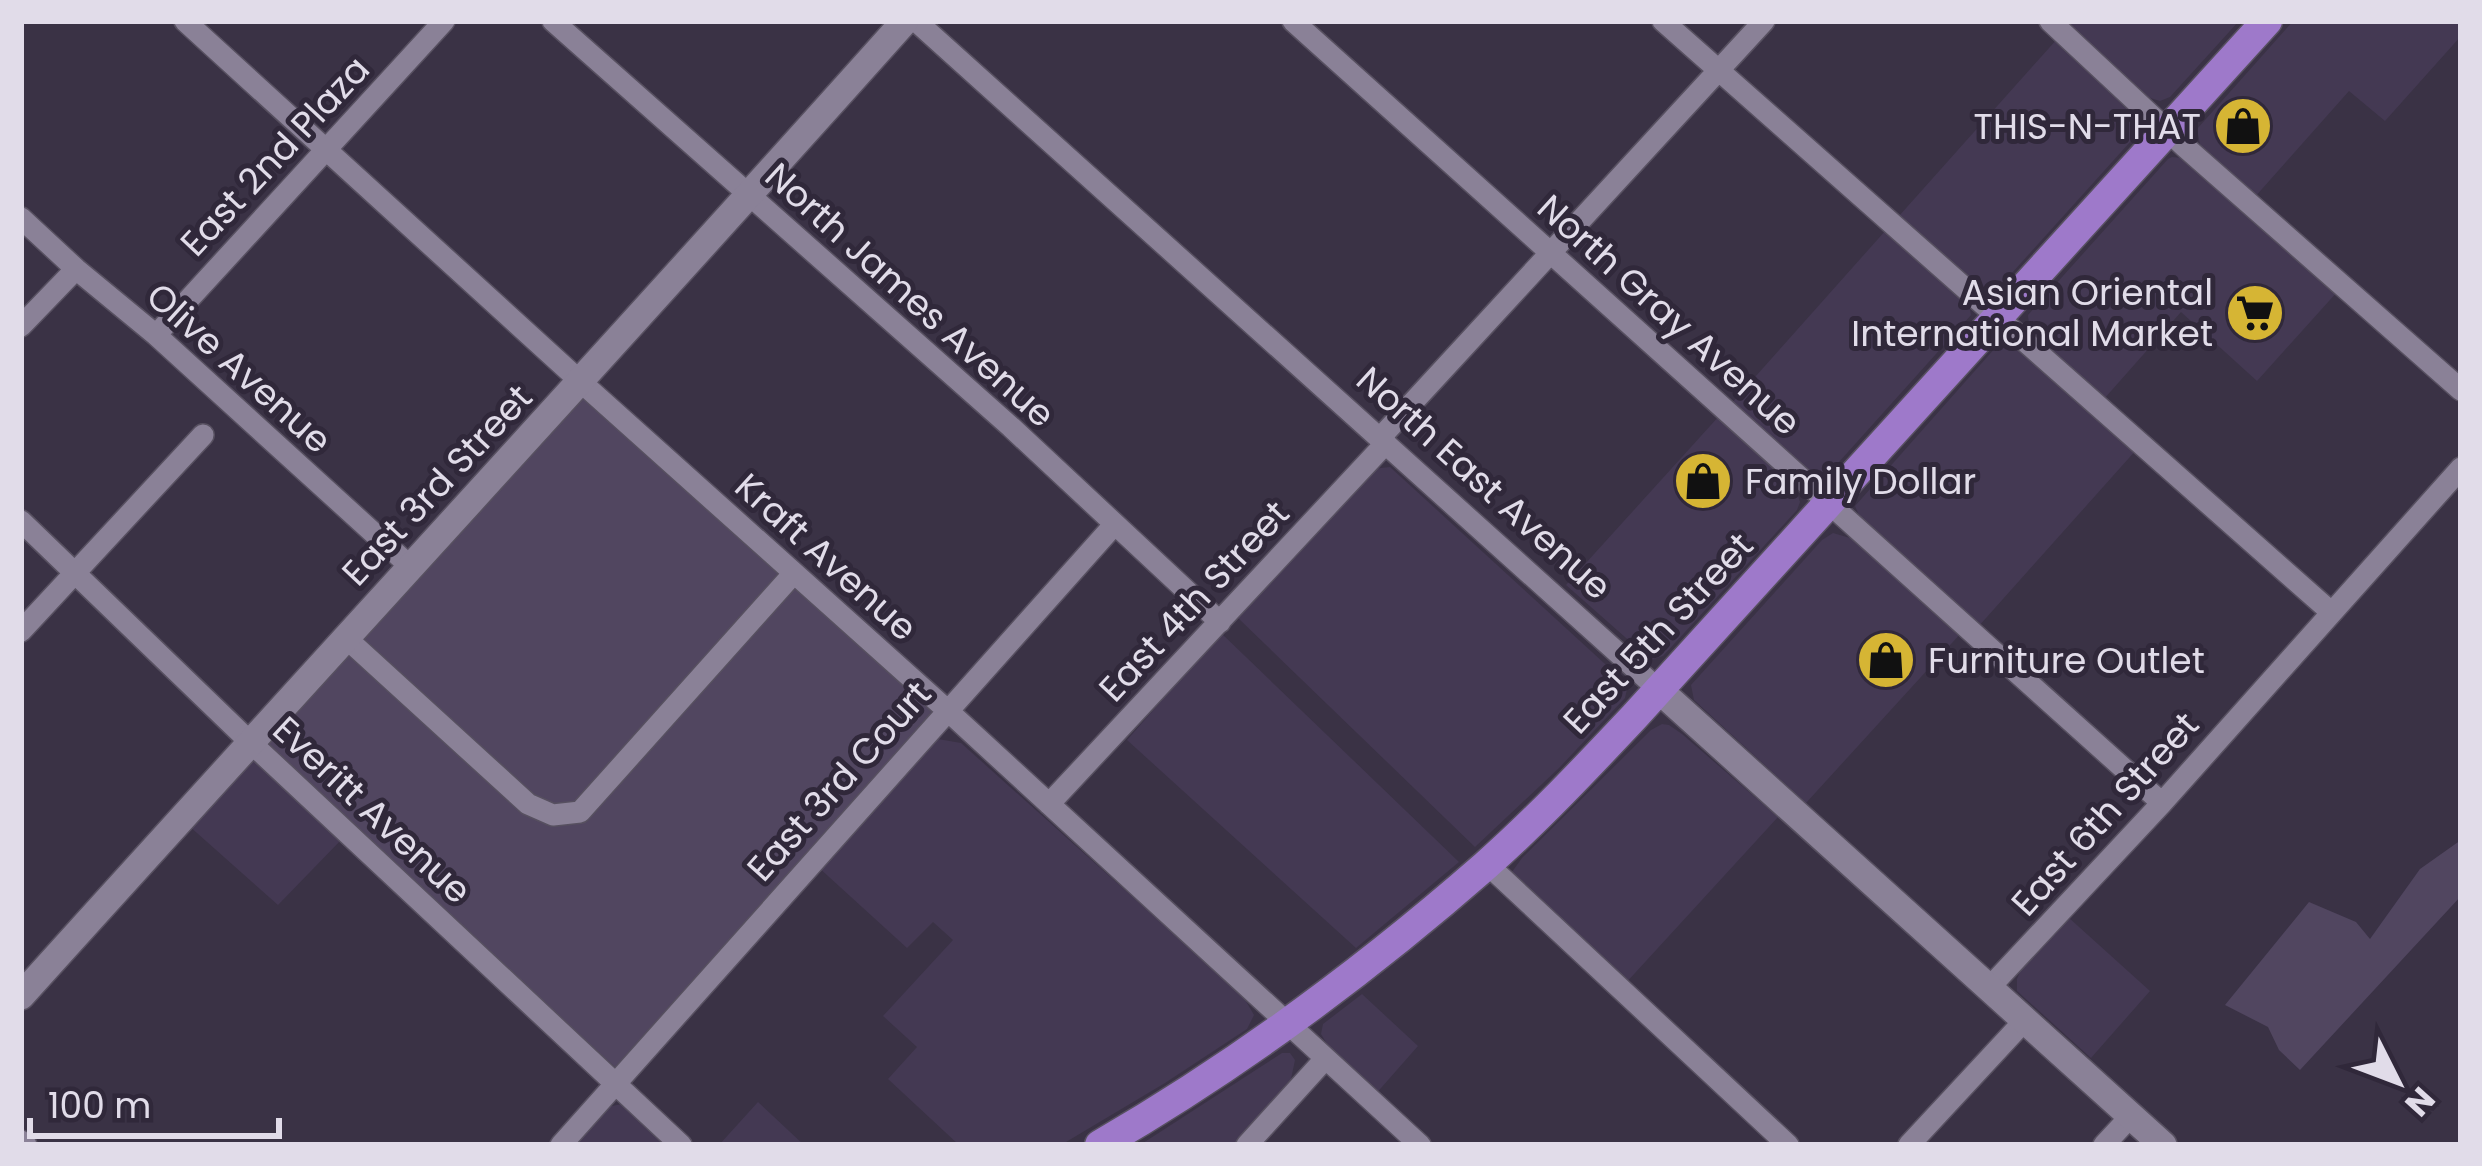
<svg xmlns="http://www.w3.org/2000/svg" width="2482" height="1166" viewBox="0 0 2482 1166" font-family="Poppins,sans-serif">
<rect width="100%" height="100%" fill="#3a3245"/>
<!-- built -->
<path fill="#443953" d="M2063 21H2239L2170 97 2160 101 2147 97Z
M2293 21H2461V36L2385 121 2349 91 2254 198 2210 157 2200 144 2197 129Z
M2058 38 2132 107 2140 131 2002 284 1992 288 1981 287 1899 216Z
M2172 157 2182 158 2338 291 2257 381 2181 312 2104 399 2030 334 2028 315 2168 159Z
M1886 230 1947 285 1970 310 1971 315 1830 472 1819 476 1807 472 1731 404Z
M2003 344H2014L2137 449 1978 627 1861 520 1855 506 1996 347Z
M1720 415 1794 483 1800 502 1797 510 1663 656 1651 660 1566 585Z
M1390 467 1628 685 1625 698 1559 768 1475 847 1237 617 1372 469Z
M1833 533 1850 538 1865 546 1962 632 1806 803 1694 700 1691 685 1822 540Z
M1221 633 1459 862 1356 948 1127 740Z
M1662 724 1669 725 1682 734 1778 817 1624 985 1509 876 1522 858 1651 730Z
M932 738 961 743 1243 996 1254 1015 1247 1029 1165 1083 1061 1145H959L888 1079 917 1047 883 1016 953 940 933 922 907 948 817 866Z
M252 754 342 839 278 905 188 825Z
M2068 917 2150 991 2091 1058 2017 991V979L2021 969Z
M1362 994 1418 1046 1374 1096 1339 1064 1321 1034 1323 1024Z
M1282 1053H1290L1295 1060 1291 1079 1233 1145H1140Z
M758 1102 804 1145H719Z
M622 1104 667 1145H569L602 1108Z"/>
<!-- green -->
<path fill="#514660" d="M582 395 781 573 574 803 553 806 532 797 358 638Z
M796 585 935 710 615 1067 464 930 263 742 346 650 555 824Z
M2461 840V896L2300 1070 2279 1050 2268 1027 2225 1005 2309 902 2356 922 2370 939 2420 869Z"/>
<g fill="none" stroke-linecap="round" stroke-linejoin="round">
<defs>
<path id="street" d="M185 21 581 382 947 710 1420 1145
M553 21 1011 427 1220 622
M916 21 1659 690
M1293 21 2162 803
M1663 21 2331 612
M2050 21 2184 146 2461 390
M21 218 76 269 156 335 412 568
M21 326 76 269
M156 335 444 21
M1380 438 1764 21
M21 521 250 742 681 1145
M21 631 203 435
M345 637 528 804 553 815 580 812 794 573
M1049 804 1386 443
M1487 864 1788 1145
M1989 988 2162 803 2461 468
M21 1141 26 1145
M561 1145 1114 525
M1247 1145 1325 1059
M1909 1145 2025 1020
M2104 1145 2131 1116"/>
<path id="secondary" d="M1659 690 2163 1145
M21 996C315 670 613 348 905 21"/>
<path id="primary" d="M1100 1145C1238 1065 1365 971 1485 866 1538 819 1586 768 1634 717L2267 21"/>
</defs>
<!-- street casing -->
<use href="#street" stroke="#575060" stroke-width="24"/>
<!-- secondary casing -->
<use href="#secondary" stroke="#575060" stroke-width="30"/>
<!-- primary casing -->
<use href="#primary" stroke="#575060" stroke-width="33"/>
<!-- street -->
<use href="#street" stroke="#8a8197" stroke-width="21"/>
<!-- secondary -->
<use href="#secondary" stroke="#8a8197" stroke-width="27"/>
<!-- primary -->
<use href="#primary" stroke="#9e79ca" stroke-width="30"/>
</g>
<!-- icons -->
<defs>
<symbol id="shop-disc" viewBox="-11 -11 22 22"><circle r="9.5" fill="#d6b534" stroke="#30283a"/><path d="M-5-2.5h2.3a2.7 3.5 0 0 1 5.4 0H5L5.5 6h-11ZM-1.5-2.5h3a1.5 2.3 0 0 0-3 0Z" fill="#111"/></symbol>
<symbol id="supermarket-disc" viewBox="-11 -11 22 22"><circle r="9.5" fill="#d6b534" stroke="#30283a"/><path d="M-6-5.5h2.5l.6 2H6L4.5 2H-2.5L-4.4-4H-6ZM-1.5 3.2a1.3 1.3 0 1 0 .1 0ZM3 3.2a1.3 1.3 0 1 0 .1 0Z" fill="#111"/></symbol>
</defs>
<g fill-rule="evenodd">
<use href="#shop-disc" x="2210" y="93" width="66" height="66"/>
<use href="#supermarket-disc" x="2222" y="280" width="66" height="66"/>
<use href="#shop-disc" x="1670" y="448" width="66" height="66"/>
<use href="#shop-disc" x="1853" y="627" width="66" height="66"/>
</g>
<g text-anchor="middle" dominant-baseline="central" stroke-width="10" stroke-linejoin="round" paint-order="stroke">
<!-- poi labels -->
<g font-size="36" fill="#e1dce9" stroke="#30283a" text-anchor="end">
<text x="2201" y="126">THIS-N-THAT</text>
<text x="2213" y="292">Asian Oriental<tspan x="2213" dy="41">International Market</tspan></text>
<text x="1745" y="481" text-anchor="start">Family Dollar</text>
<text x="1928" y="660" text-anchor="start">Furniture Outlet</text>
</g>
<!-- street labels -->
<g font-size="36" fill="#e1dce9" stroke="#30283a">
<text transform="translate(275 156) rotate(-47)">East 2nd Plaza</text>
<text transform="translate(910 295) rotate(42)">North James Avenue</text>
<text transform="translate(1669 315) rotate(42)">North Gray Avenue</text>
<text transform="translate(239 368) rotate(42)">Olive Avenue</text>
<text transform="translate(1484 483) rotate(42)">North East Avenue</text>
<text transform="translate(437 485) rotate(-47)">East 3rd Street</text>
<text transform="translate(826 557) rotate(42)">Kraft Avenue</text>
<text transform="translate(1194 601) rotate(-47)">East 4th Street</text>
<text transform="translate(1658 633) rotate(-47)">East 5th Street</text>
<text transform="translate(839 781) rotate(-48)">East 3rd Court</text>
<text transform="translate(372 810) rotate(43)">Everitt Avenue</text>
<text transform="translate(2105 814) rotate(-48)">East 6th Street</text>
</g>
</g>
<!-- border -->
<rect width="2482" height="1166" fill="none" stroke="#e1dce9" stroke-width="48"/>
<!-- north arrow -->
<g transform="translate(2398 1082) rotate(132)" stroke="#30283a" stroke-width="9" paint-order="stroke">
<path d="M0-9L21 45L0 30L-21 45Z" fill="#e1dce9"/>
<text y="-18" font-size="33" font-weight="bold" text-anchor="middle" fill="#e1dce9">N</text>
</g>
<!-- scale -->
<path d="M30 1118v18h249v-18" fill="none" stroke="#e1dce9" stroke-width="6"/>
<text x="48" y="1118" font-size="36" fill="#e1dce9" stroke="#30283a" stroke-width="9" paint-order="stroke">100 m</text>
</svg>
